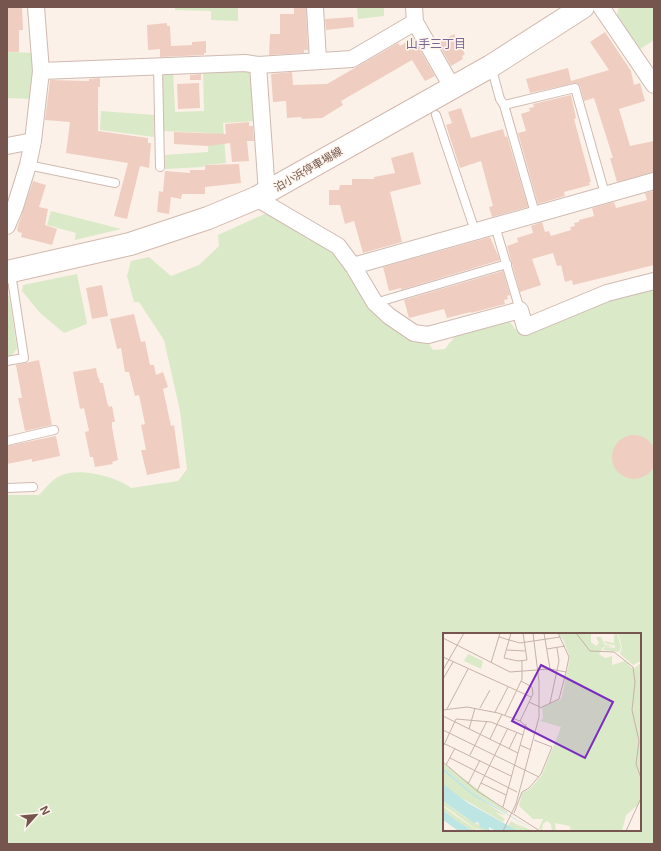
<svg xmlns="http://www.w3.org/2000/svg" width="661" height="851" viewBox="0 0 661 851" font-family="Inter,'Noto Sans JP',sans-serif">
<rect width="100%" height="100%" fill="#fcf1e8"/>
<!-- green -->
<path fill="#dae9c7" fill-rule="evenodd" d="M175 7H238V21L211 20V11L175 10Z
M357 7H384V16L358 19Z
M619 7H654V40L639 50 617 15Z
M7 52 35 53 33 99 7 98Z
M248 68 252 72 255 121 223 123 226 163 205 165 203 167 165 169V155L208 152 209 133 164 131 162 76 169 70H173L175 112 204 111 203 69Z
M101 111 154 115V137L100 130Z
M51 211 121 229 75 240 76 233 47 225Z
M269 212 331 248 348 268 428 342 433 350 445 349 456 335 508 319 515 329 521 333 609 297 654 286V844H7V495H39C45 489 52 479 60 476 78 467 115 476 131 488L178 481 187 469 180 411 164 340 139 302H134L127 276 131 261 149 257 171 276 199 265 219 246 218 235ZM444 634H640V830H444Z
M77 274 87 324 64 333 40 313 22 291 23 285Z
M7 295 9 296 17 348 11 357H7Z"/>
<!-- building -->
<path fill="#f0cdc1" d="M7 7H22L23 30H19V52H7Z
M294 7H306L308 50H304V53L269 55 270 34H280V14H294Z
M353 17 354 27 326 30 325 19Z
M167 23V26H170L171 46 192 45V42L206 41V53H204V55L160 57V49L148 50 147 25Z
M605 32 631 71 634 85 640 83 645 101 619 109 630 146 654 141V172L617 182 610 158H613L594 98 584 101 580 86 576 83 530 93 526 79 568 68 571 81 609 70 590 42Z
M454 34 465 54 462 56 463 59 451 66 438 43Z
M413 38 435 76 425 81 412 60 341 101 343 105 322 118 302 119 301 117 287 118 286 101 273 102 271 74 292 72 293 85 327 84 398 43 400 46Z
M201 74V80H190V75Z
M100 78V87H98V131L148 138V143H151L149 168 140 166 127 219 114 216 128 163 66 153 70 122 45 120 50 80 89 81V79Z
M199 83 200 108 178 109 177 84Z
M571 95 576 118 574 119 591 182H589L590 185 564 192 565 196 538 204 518 133 526 131 521 114 530 111 529 108 534 107 533 104Z
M461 108 471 138 503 129 505 137 507 136 528 207 492 217 489 207 493 206 481 161 460 168 446 125 452 123 448 112Z
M249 122V126H253L254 141H247L249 161 232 162 230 143 208 146 174 144V132L226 134 225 124Z
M413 152 421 184 390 192 402 242 363 253 354 221 345 224 340 205H329V190H339L340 185H352V179H374V177L395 173 391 158Z
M239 164 241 183 205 187V194H182L181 199 171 197 169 214 157 212 159 191 163 192 165 171 190 173V170H205V165Z
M33 181 46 185 39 207 48 209 45 225 57 229 52 245 21 237 22 233 18 232 17 229Z
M654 191V265L573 285 572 280 565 282 561 265 557 266 553 253 532 259 541 285 520 292 507 246 518 242 517 238 533 233 531 226 542 222 545 232 549 231 551 236 571 230 570 227 575 226 574 223 579 222V220L594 216 592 208 614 202 616 208 647 200 645 193Z
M490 237 500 260 401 290V288L389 291 383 267Z
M503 271 510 295 507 296 508 299 504 300 505 304 471 313V312L447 318 444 309 409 318 404 300Z
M102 285 108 316 92 319 86 288Z
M134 314 141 342 145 341 150 365H154L156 375 163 372 168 387 163 389 171 426 174 425 180 468 147 475 141 450H146L141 425 145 424 139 395 135 396 129 372H125L121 348 117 349 110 319Z
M39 360 52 425 25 431 18 398H22L16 365Z
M96 368 98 378H99L100 383H103L107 402 109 407 112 406 115 422H112V427L118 460 112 462 113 464 95 467 93 457H90L85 432 89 431 84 408 80 409 73 372Z
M612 457a22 22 0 1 1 44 0a22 22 0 1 1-44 0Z
M56 436 60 456 32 462V459L7 464V446Z"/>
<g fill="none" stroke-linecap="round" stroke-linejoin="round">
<defs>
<path id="service" d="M158 66 160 167
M491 66 500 99 504 105 535 213
M504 105 575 88 605 194
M436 115 475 231
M28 165 115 183
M495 226 520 310
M375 303 507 264
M7 361 24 358 11 273
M7 441 54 430
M7 488 33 487"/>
<path id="minor" d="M315 7 318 61
M601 7 654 85
M415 22 452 87
M258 65 267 193
M41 71 245 63 258 65 352 59 415 22 414 7
M7 146 33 141
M256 198 338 246 353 266 375 303 389 316 414 333 428 335 520 310 525 327 607 293 654 281
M7 226 15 207 28 165 33 141 41 71 36 7
M353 266 654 181"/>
<path id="secondary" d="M7 272 130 244 208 218 256 198 491 66 583 7"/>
</defs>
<!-- service casing -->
<use href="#service" stroke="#cfbab1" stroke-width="10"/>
<!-- minor casing -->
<use href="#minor" stroke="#cfbab1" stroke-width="18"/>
<!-- secondary casing -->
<use href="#secondary" stroke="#d2b9af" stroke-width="24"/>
<!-- service -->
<use href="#service" stroke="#fff" stroke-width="8"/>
<!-- minor -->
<use href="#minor" stroke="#fff" stroke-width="16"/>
<!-- secondary -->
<use href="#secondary" stroke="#fff" stroke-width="22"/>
</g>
<g text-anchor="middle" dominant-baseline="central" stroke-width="3" stroke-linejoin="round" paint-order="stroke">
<!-- street labels -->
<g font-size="11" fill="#75554d" stroke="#fef6ee">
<text transform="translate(308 169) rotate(-30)">泊小浜停車場線</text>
</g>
<!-- neighbourhood labels -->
<g font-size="12" fill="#7b6591" stroke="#fef6ee">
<text x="436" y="43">山手三丁目</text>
</g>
</g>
<!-- overview -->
<g transform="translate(443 633)">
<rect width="198" height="198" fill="#fcf1e8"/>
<path d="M115 0H148V9L153 13 156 10 153 4H158L162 12 172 13 160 14 156 21 162 25 169 23V32L182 28 190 36 198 30V161L196 171 183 182 179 198H127V193L112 190 113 198H109L108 191 104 188 100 191 99 198 96 195 100 186H90L76 173 79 160 87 156 99 142 118 94 97 88 100 85 99 74 118 66 120 58 127 25 121 8ZM174 0 178 14 176 19 160 17 162 14 172 15V12L163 11 161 8 171 10V2ZM175 0H198V28L190 32 177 21 179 14ZM25 21 40 28 38 36 21 28ZM0 130 65 179 64 180 31 161 0 135ZM0 138 28 160 63 183 52 179 62 186 60 189 10 160 0 151ZM0 168 22 184 46 198 33 196 0 172ZM0 173 10 181 35 198H30L14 188 0 177ZM70 186 79 193 90 198H75L65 193 68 188 80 195Z" fill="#dae9c7"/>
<path d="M0 135 31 161 93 198 31 163 0 138ZM0 151 25 170 75 198H53L46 194V198L37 194 35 189 31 190 0 168ZM0 177 14 188 30 198 14 197 0 187Z" fill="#bde5e4"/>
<path fill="none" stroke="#c6b3aa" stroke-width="1" d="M68 0 61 25 75 28 84 27 80 0M101 0 107 36M133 0 147 18 171 19 190 34 192 49 189 77 196 108 193 131 198 145M56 4 77 10 117 4M0 5 67 39 107 36 123 39 126 24 115 0M104 16 122 13M64 17 82 18M0 24 88 64M48 30 57 0M0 37 21 0M0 46 10 29M86 69 97 74M107 70 116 28 114 15M37 75 47 57M97 75 116 66 123 39M4 76 25 36M0 77 24 74 55 80 77 88 92 101M52 79 65 54M62 82 79 46V28M0 83 75 120M77 88 90 61 89 54 78 48M26 96 32 75M0 97 96 144M47 106 59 81M0 110 68 143M77 112 88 117M0 114 13 86 48 89 80 102M66 116 74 99M198 117V131M27 122 44 88M7 125 74 159M0 129 34 158 97 198M3 132 12 115M38 150 63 162M25 151 37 127M34 158 65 95M60 174 83 91M71 180 79 159 86 155 98 141 109 114 91 107M60 198 73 171 96 84V49L90 0M183 198 198 165"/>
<path fill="#7b2cbf" fill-opacity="0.15" stroke="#7b2cbf" stroke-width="2" d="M98 32 170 69 142 125 69 88Z"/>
<rect width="198" height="198" fill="none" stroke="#75554d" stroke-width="2"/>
</g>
<!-- border -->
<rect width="661" height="851" fill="none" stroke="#75554d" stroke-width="16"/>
<!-- north arrow -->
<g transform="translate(36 815) rotate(63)" stroke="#fef6ee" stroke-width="3" paint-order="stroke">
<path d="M0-3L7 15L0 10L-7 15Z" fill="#75554d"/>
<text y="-6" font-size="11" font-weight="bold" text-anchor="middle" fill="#75554d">N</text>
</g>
</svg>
